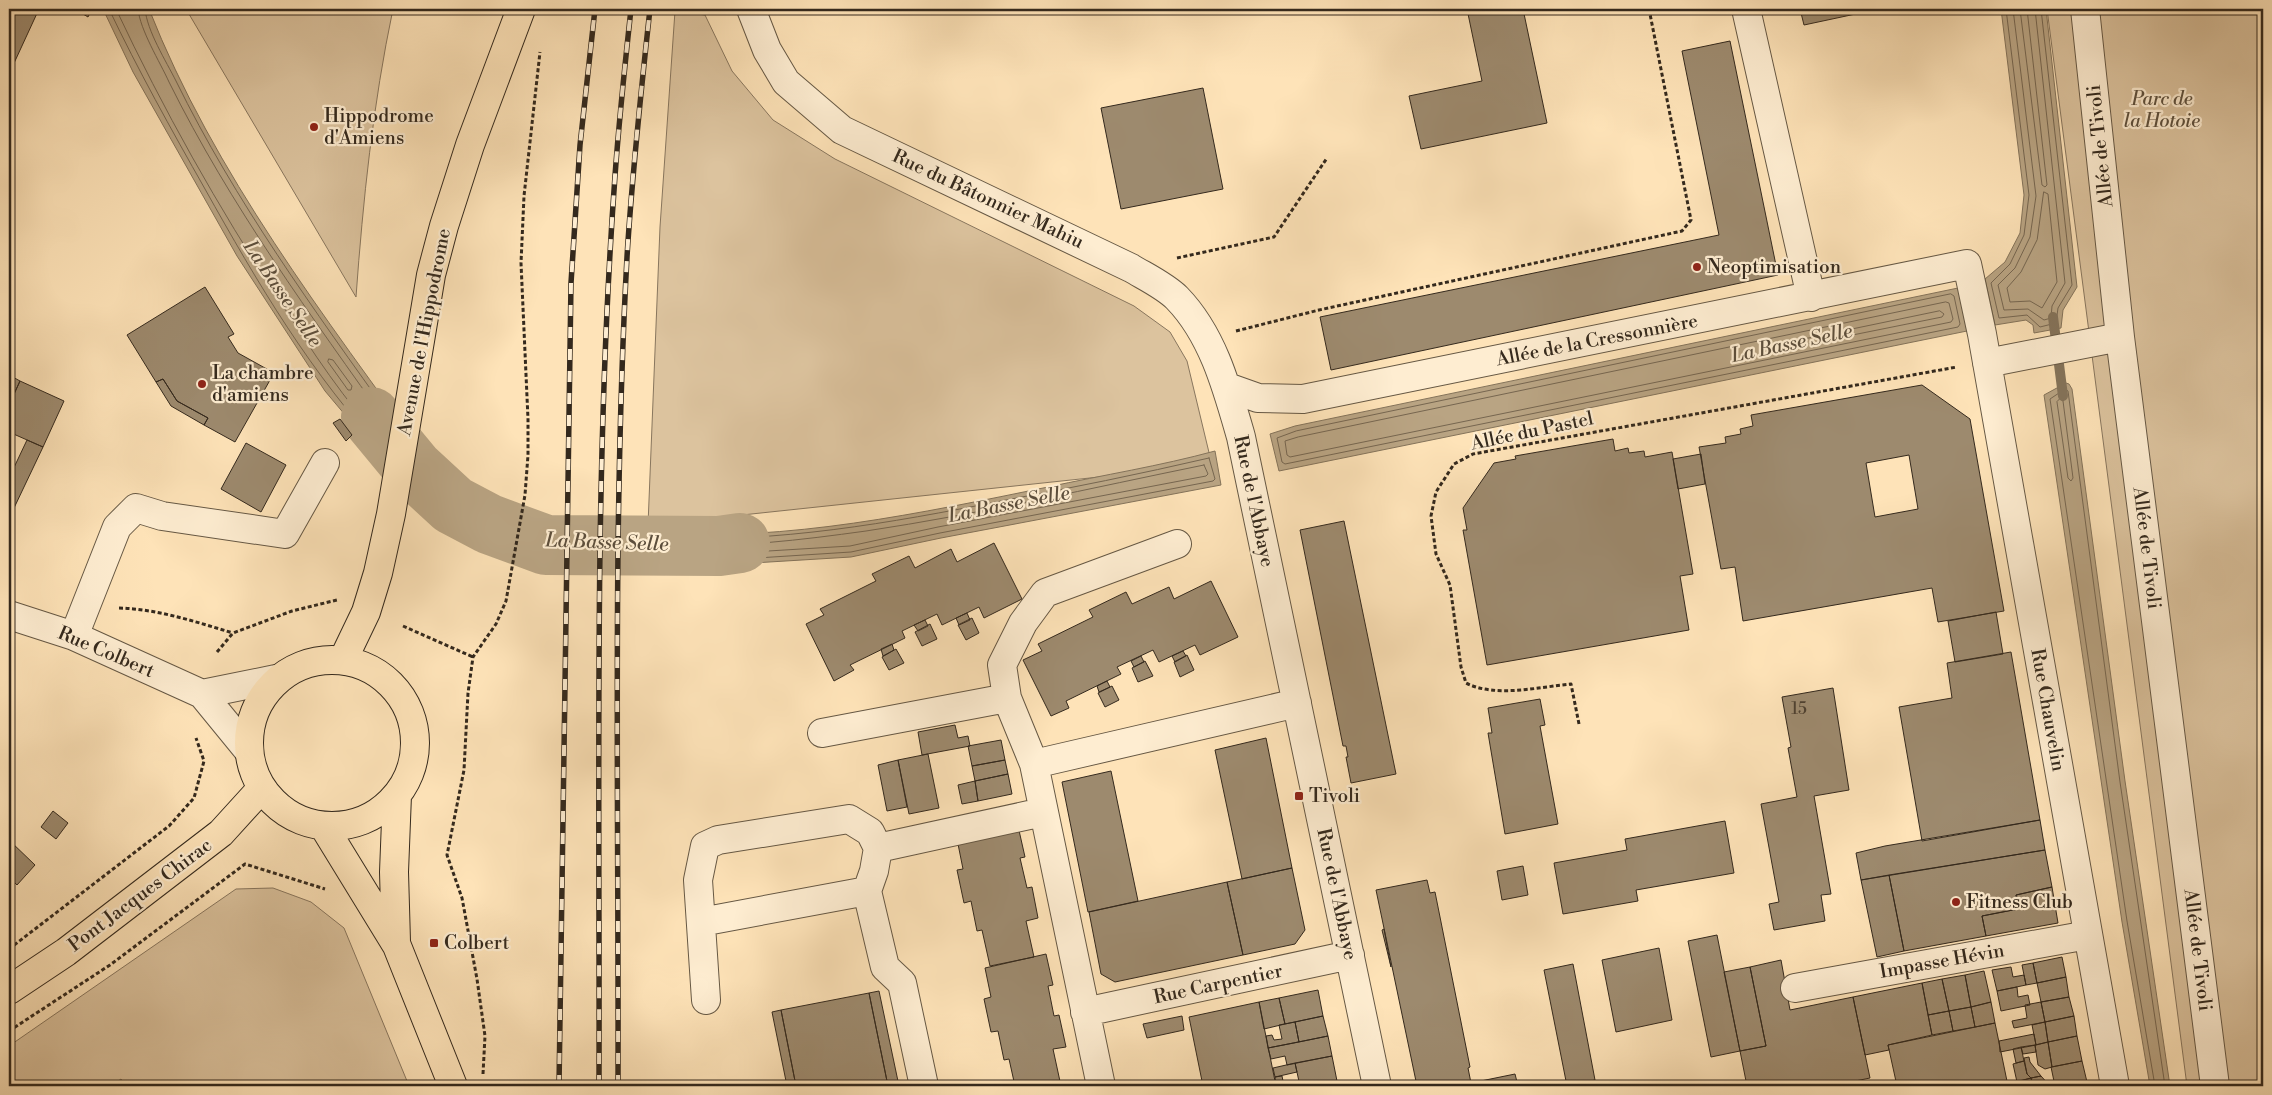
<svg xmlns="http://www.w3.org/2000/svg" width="2272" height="1095" viewBox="0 0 2272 1095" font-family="'Libre Bodoni',serif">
<rect width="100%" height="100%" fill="#fee3b8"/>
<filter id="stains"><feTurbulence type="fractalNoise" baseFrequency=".004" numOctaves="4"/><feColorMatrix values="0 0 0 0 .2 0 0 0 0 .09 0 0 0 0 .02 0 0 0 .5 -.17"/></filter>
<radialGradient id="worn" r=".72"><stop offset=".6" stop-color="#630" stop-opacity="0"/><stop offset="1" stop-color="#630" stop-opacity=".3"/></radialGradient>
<!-- green -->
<path fill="#dcc39e" stroke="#88765e" d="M186 9H393C373 104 363 200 356 297Z
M2047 9H2263V1086H2187Z
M675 11 705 15 732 71 773 120 835 159 1134 306 1170 332 1187 361 1212 465 648 525 660 227Z
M273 888 311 902 344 928 407 1081 396 1086H126L121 1079 111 1086H9V1046L236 889Z"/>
<!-- water -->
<path fill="#b9a483" stroke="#84735a" d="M103 9H149C214 174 325 317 428 460L423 500 367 441 325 391 237 256 133 72Z
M2001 9H2046L2077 287 2063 310 2061 328 2034 333 2033 325 2026 320 1995 325 1985 279 2005 262 2020 233 2024 195Z
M1958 288 1967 331 1279 471 1270 434 1295 426Z
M2066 383 2069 384 2072 389 2125 781 2170 1086H2150L2122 922 2044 395Z
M1215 451 1221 485 941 538 851 557 655 569 657 533C787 542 921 513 1048 487 1103 475 1160 466 1215 451Z"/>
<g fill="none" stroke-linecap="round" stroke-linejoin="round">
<!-- shore -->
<path stroke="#766650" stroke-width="1" d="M109 9C138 70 171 129 205 189 257 282 312 376 386 454
M116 9C163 109 218 207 279 300 313 352 344 401 387 446
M138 9C140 30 160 62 169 82 230 205 311 316 390 427
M145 9C147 31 166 61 176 81 235 201 314 310 392 419
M2006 9 2029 195 2024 235 2010 264 1991 283 1999 318 2027 315 2040 327 2056 323 2058 308 2072 285 2041 9
M2013 9 2036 196 2030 237 2015 268 1998 285 2004 310 2028 309 2044 320 2051 318 2052 306 2065 283 2035 9
M2020 9 2042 185 2045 187 2047 185 2027 9
M2044 192 2048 194 2057 282 2042 308 2030 301 2010 302 2007 288 2021 272 2037 240Z
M1951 294 1954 296 1960 324 1958 327 1285 464 1282 462 1277 438 1296 431Z
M1946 302 1949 303 1953 319 1951 322 1290 457 1287 455 1285 441 1298 437Z
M1940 311 1944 314 1942 317 1768 352 1766 350 1767 347Z
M329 359 333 360 352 386 351 390H348L328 362Z
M2060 399 2063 401 2073 478 2071 481 2068 478 2057 402Z
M1209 458 1215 479 1213 481 940 533 851 552 663 564 661 562 663 538C777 543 890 523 1001 501 1071 488 1140 474 1209 458Z
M1204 465 1208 474 1206 476 938 527 850 546 670 557 667 555 670 545C735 548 801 540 866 531 980 514 1091 488 1204 465Z
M2155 1086 2127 921 2050 399 2065 389 2068 391 2120 782 2165 1086"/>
<!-- stream -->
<path stroke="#84735a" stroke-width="10" d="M2053 317 2063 396"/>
<!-- river -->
<path stroke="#b9a483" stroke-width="60" d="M371 417 414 469 453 505 489 524 546 545 719 546 740 543"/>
</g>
<!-- building -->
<path fill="#9d8a6e" stroke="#34291d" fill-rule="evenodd" d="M9 9H39L9 74Z
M79 9H92L88 17 78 11Z
M1467 9H1523L1547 123 1421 149 1409 96 1482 81Z
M1800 9H1879L1804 25Z
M1730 41 1778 275 1331 370 1320 317 1719 235 1682 51Z
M1203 88 1223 189 1121 209 1101 108Z
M205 287 234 334 228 337 238 353 274 373 235 442 204 425 208 418 177 401 163 379 156 382 127 335Z
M11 376 20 381 9 405V382Z
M163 379 177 401 208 418 204 425 171 406 156 382Z
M20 381 64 401 43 447 9 432V405Z
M1922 385 1970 419 2004 611 1938 622 1932 588 1743 621 1735 567 1721 569 1699 447 1726 443 1725 437 1741 434 1740 429 1753 426 1751 415ZM1909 455 1918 509 1875 517 1866 463Z
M340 419 352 435 346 441 333 423Z
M1613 439 1615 451 1628 448 1629 453 1644 451 1645 457 1672 452 1693 574 1680 576 1689 630 1487 665 1463 530H1467L1463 508 1494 463 1516 459 1515 456Z
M27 440 43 447 14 508 9 505V478Z
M246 443 286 465 261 512 221 489Z
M1701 454 1705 484 1678 489 1673 459Z
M1344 521 1396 774 1351 783 1346 757H1348L1346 746H1343L1300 530Z
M994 543 1022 599 984 618 979 607 942 625 937 614 902 631 905 638 850 665 854 670 834 681 806 624 824 615 820 609 876 581 872 574 909 556 915 568 951 549 957 562Z
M1211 581 1238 637 1200 655 1195 645 1159 662 1153 650 1117 667 1121 674 1066 701 1069 708 1051 716 1023 660 1042 651 1038 644 1093 617 1089 610 1126 592 1132 604 1169 587 1174 599Z
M1996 612 2003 654 1955 662 1948 621Z
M967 613 970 620 959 625 956 618Z
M972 618 979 633 966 640 958 625Z
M925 620 928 626 918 631 914 625Z
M930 624 937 639 922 646 915 632Z
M892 644 894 650 883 656 881 649Z
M896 649 904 663 889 670 882 657Z
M1183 651 1186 656 1175 662 1172 656Z
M2011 652 2040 820 1922 841 1899 707 1952 698 1947 663Z
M1187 655 1194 670 1180 677 1174 662Z
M1141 656 1144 662 1134 667 1131 661Z
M1145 661 1153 676 1138 682 1132 668Z
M1107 681 1110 687 1099 692 1097 686Z
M1112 686 1119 700 1105 707 1098 693Z
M1833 688 1849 790 1814 796 1831 894 1821 895 1825 921 1774 930 1769 904 1779 902 1761 804 1797 797 1788 748 1791 747 1782 697Z
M1540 699 1545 725 1540 726 1558 824 1505 834 1488 733H1492L1488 708Z
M955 725 958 738 968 736 970 746 922 755 918 732Z
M1266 738 1292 868 1242 879 1215 750Z
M1001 740 1005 760 972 766 968 746Z
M928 754 939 808 909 814 898 760Z
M898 760 907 807 887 811 878 765Z
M1005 760 1008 774 975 781 972 766Z
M1111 771 1138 901 1088 912 1062 782Z
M1008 774 1012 794 978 801 975 781Z
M975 781 978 801 962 804 958 785Z
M53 811 68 823 56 839 41 827Z
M2040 820 2045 850 1861 880 1856 853 1885 846Z
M1725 821 1734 873 1636 890 1638 901 1563 914 1554 863 1627 850 1625 839Z
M1018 826 1025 857 1020 858 1027 888 1032 887 1038 918 1026 921 1034 957 990 966 982 930 977 931 971 901 964 903 957 870 963 869 957 839Z
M9 840 35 865 17 885 9 877Z
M2045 850 2052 887 2016 895 2018 909 1982 916 1986 936 1904 951 1889 875Z
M1523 866 1528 895 1502 900 1497 871Z
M1292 868 1305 930 1295 944 1243 955 1227 882Z
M1889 875 1904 951 1877 957 1861 880Z
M1427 880 1430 893 1435 892 1470 1067 1468 1068 1471 1083 1454 1086H1417L1376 890Z
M1227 882 1243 955 1115 982 1101 974 1089 912Z
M2052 887 2058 923 1986 936 1982 916 2018 909 2016 895Z
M1384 929 1391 967 1382 930Z
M1717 935 1740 1051 1711 1057 1688 941Z
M1659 948 1672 1020 1616 1032 1602 960Z
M1046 954 1053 985 1048 986 1054 1016 1059 1015 1066 1047 1053 1049 1061 1086H1015L1009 1059 1004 1060 998 1031 991 1032 984 999 991 997 985 968Z
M2062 957 2066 977 2037 983 2033 963Z
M1781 960 1790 1010 1853 997 1870 1078 1831 1086H1747L1740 1051 1766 1046 1750 967Z
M2033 963 2037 983 2026 985 2022 965Z
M1573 964 1595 1080 1567 1086 1544 970Z
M1750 967 1766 1046 1740 1051 1724 972Z
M2011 967 2013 977 2024 975 2026 985 1997 991 1992 970Z
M1984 971 1991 1002 1971 1007 1965 975Z
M1965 975 1971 1007 1949 1011 1942 979Z
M2066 977 2069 997 2041 1002 2037 983Z
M1942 979 1949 1011 1928 1015 1922 983Z
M1922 983 1932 1035 1888 1045 1889 1050 1865 1055 1853 997Z
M2017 987 2018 997 2028 995 2030 1005 2001 1011 1997 991Z
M1318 990 1323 1016 1285 1024 1279 998Z
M879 991 899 1086H888L869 993Z
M869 993 888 1086H796L781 1010Z
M2069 997 2074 1016 2045 1022 2041 1002Z
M1279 998 1285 1024 1264 1029 1259 1002Z
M1259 1002 1275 1081 1248 1086H1203L1189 1017Z
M1991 1002 1995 1023 1975 1027 1971 1007Z
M2041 1002 2045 1022 2014 1028 2012 1021 2027 1018 2025 1005Z
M1971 1007 1975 1027 1953 1031 1949 1011Z
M781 1010 796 1086H787L772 1012Z
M1949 1011 1953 1031 1932 1035 1928 1015Z
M1182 1016 1184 1030 1147 1038 1143 1024Z
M1323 1016 1328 1036 1299 1042 1295 1022Z
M2074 1016 2077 1036 2048 1042 2045 1022Z
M1295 1022 1299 1042 1268 1048 1266 1036 1272 1035 1274 1040 1282 1039 1279 1025Z
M2045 1022 2048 1042 2036 1045 2032 1025Z
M1995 1023 2008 1086H1897L1888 1045Z
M2034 1034 2036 1045 2000 1052 1999 1041Z
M1328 1036 1332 1056 1287 1065 1285 1056 1271 1059 1268 1048Z
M2077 1036 2082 1061 2052 1067 2048 1042Z
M2048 1042 2052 1067 2045 1069 2038 1065 2035 1045Z
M2035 1045 2036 1052 2023 1054 2021 1047Z
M2021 1047 2024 1061 2016 1063 2013 1049Z
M1332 1056 1338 1086H1300L1295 1063Z
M2029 1057 2030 1062 2041 1076 2031 1078 2027 1074 2024 1058Z
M2024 1061 2027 1074 2031 1078 2017 1082 2013 1064Z
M2082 1061 2087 1082 2055 1086 2051 1067Z
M1295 1063 1297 1072 1275 1077 1273 1068Z
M1515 1074 1518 1086H1454L1471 1083Z
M1282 1076 1284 1086H1276L1275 1077Z
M2041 1076 2050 1086H2033L2031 1078Z
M2031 1078 2033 1086H2008L2007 1084Z
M1275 1081 1276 1086H1256V1085Z"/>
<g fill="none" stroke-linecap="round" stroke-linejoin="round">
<defs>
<path id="minor" d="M751 9 767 50 786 82 842 130 1131 268C1146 277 1165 286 1177 298 1213 335 1227 388 1241 437L1377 1086
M1746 9 1811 297
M2085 9 2120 337 2215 1086
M1987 363 2120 337
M1227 387 1258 398 1303 399 1967 264 1982 334 2115 1086
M9 615 74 636 202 694 247 749
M74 636 117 527 136 508 162 516 285 534 325 463
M202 694 276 679
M822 733 1007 698
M1034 764 1297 703
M867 891 885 967 902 983 924 1086
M701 922 867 891 874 871 878 848
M1795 988 2088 935
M706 1000 698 880 705 846 718 840 849 819 870 832 878 848 1043 812
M1085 1012 1350 955
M1101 1086 1034 764 1007 698 1002 665 1023 623 1045 593 1177 544"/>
<path id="major" d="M249 743a83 83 0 1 1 166 0a83 83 0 1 1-166 0Z
M343 660 366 612 378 573 391 514 431 275 444 226 470 145 521 9
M324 827 397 946 453 1086
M396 942 394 872 397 795
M9 990 66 952 221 833 261 789"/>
</defs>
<!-- minor casing -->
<use href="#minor" stroke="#665844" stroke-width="30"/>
<!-- major casing -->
<use href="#major" stroke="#34291d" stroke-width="30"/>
<!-- path -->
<path stroke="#34291d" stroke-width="3" stroke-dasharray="4 2.5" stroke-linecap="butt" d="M1177 258 1274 237 1327 158
M1236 331 1319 310 1682 231 1691 220 1649 9
M119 608C158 609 196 622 233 633
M403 626 473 657
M217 652 233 633 292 611 337 600
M1579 724 1571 684C1539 687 1495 698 1466 683L1461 667 1450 585 1436 554 1431 516 1436 492 1454 464 1473 454 1957 367
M9 949 169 826 194 798 204 761 196 738
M9 1031 110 965 245 864 325 889
M483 1074 485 1036 477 979 462 898 447 855 464 770 468 693 473 657 496 624 506 601 525 495 528 455V419L521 263 524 196 540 52"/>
<!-- minor -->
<use href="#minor" stroke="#feedd1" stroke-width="28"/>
<!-- major -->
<use href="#major" stroke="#fee3b8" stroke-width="28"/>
<defs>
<path id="rail" d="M559 1086 571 283 580 145 595 9
M599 1086C600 784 593 478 615 176 619 120 625 64 631 9
M618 1086C619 810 612 533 627 257 632 174 641 91 650 9"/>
</defs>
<!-- rail casing -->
<use href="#rail" stroke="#34291d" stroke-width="5.5"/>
<!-- rail -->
<use href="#rail" stroke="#feedd1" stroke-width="4" stroke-dasharray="11" stroke-linecap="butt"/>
</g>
<!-- markers -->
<g fill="#8f2418" stroke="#feedd1" stroke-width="2">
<circle cx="314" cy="127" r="5"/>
<circle cx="1697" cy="267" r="5"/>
<circle cx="202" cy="384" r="5"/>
<rect x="1294" y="791" width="10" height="10" rx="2.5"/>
<circle cx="1956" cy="902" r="5"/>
<rect x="429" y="938" width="10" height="10" rx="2.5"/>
</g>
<g text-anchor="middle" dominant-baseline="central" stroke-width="4.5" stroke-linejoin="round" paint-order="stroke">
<!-- number labels -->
<g font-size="16" fill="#4e4131">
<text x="1799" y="709">15</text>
</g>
<!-- park labels -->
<g font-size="19" font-style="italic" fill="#5e503d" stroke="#feedd1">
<text x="2162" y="99">Parc de<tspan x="2162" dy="22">la Hotoie</tspan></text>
</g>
<!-- poi labels -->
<g font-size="19" fill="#34291d" stroke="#feedd1" text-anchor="start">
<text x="324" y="116">Hippodrome<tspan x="324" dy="22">d'Amiens</tspan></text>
<text x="1707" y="267">Neoptimisation</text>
<text x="212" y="373">La chambre<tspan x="212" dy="22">d'amiens</tspan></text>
<text x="1309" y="796">Tivoli</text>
<text x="1966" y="902">Fitness Club</text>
<text x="444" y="943">Colbert</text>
</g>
<!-- street labels -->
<g font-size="19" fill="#34291d" stroke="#feedd1">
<text transform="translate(2100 146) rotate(-96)">Allée de Tivoli</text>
<text transform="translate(988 199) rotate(25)">Rue du Bâtonnier Mahiu</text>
<text transform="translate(424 332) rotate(-79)">Avenue de l'Hippodrome</text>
<text transform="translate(1597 340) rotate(-11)">Allée de la Cressonnière</text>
<text transform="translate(1532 431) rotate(-12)">Allée du Pastel</text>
<text transform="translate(1254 501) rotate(78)">Rue de l'Abbaye</text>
<text transform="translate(2147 548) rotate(83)">Allée de Tivoli</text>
<text transform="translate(106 652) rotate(23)">Rue Colbert</text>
<text transform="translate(2048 710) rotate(80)">Rue Chauvelin</text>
<text transform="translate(1337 894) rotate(78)">Rue de l'Abbaye</text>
<text transform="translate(140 895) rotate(-37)">Pont Jacques Chirac</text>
<text transform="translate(2198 950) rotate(83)">Allée de Tivoli</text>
<text transform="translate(1942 961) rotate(-10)">Impasse Hévin</text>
<text transform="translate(1218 984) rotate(-12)">Rue Carpentier</text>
</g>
<!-- water labels -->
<g font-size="20" font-style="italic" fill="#5c4e3c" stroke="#feedd1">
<text transform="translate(282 294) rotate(56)">La Basse Selle</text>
<text transform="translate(1792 344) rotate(-12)">La Basse Selle</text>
<text transform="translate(1009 505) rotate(-11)">La Basse Selle</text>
<text transform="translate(607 543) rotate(2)">La Basse Selle</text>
</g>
</g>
<!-- margin -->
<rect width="2272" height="1095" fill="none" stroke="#fee3b8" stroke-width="30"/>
<rect x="10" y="10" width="2252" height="1075" fill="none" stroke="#34291d" stroke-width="2.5"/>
<rect x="15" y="15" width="2242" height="1065" fill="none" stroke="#34291d"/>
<rect width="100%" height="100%" filter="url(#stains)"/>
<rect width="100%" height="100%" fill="url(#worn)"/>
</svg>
